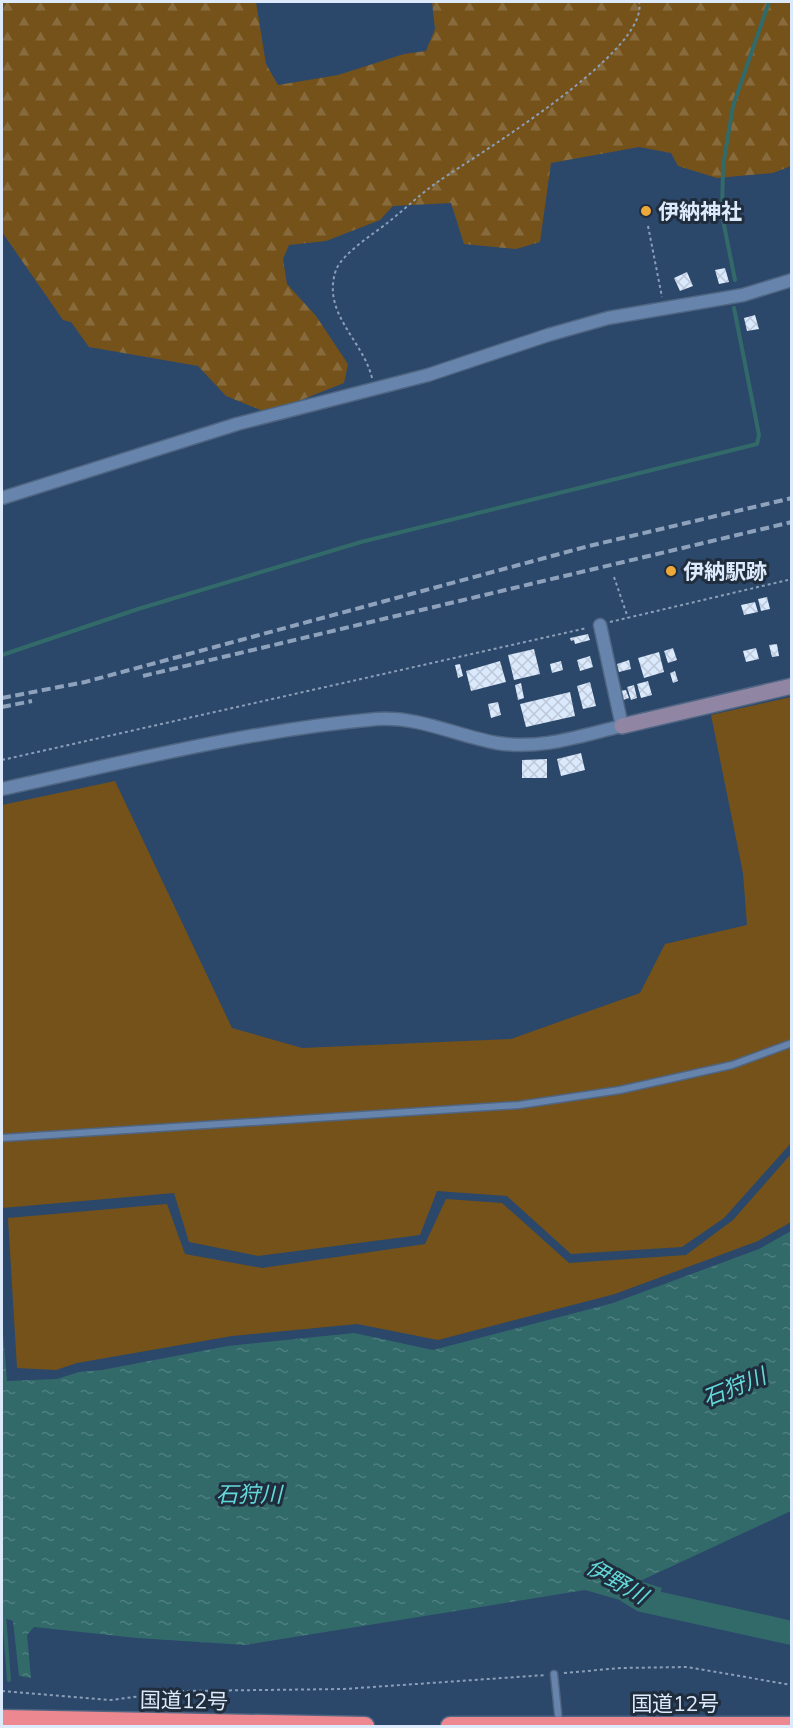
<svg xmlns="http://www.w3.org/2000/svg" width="793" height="1728" viewBox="0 0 793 1728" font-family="Mulish,'Noto Sans JP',sans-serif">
<defs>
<pattern id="forest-firs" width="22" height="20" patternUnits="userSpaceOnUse" patternTransform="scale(1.5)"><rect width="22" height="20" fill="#75521a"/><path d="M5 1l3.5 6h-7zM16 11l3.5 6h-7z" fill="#886b3c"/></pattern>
<pattern id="water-ripples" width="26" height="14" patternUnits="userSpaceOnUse" patternTransform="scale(1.5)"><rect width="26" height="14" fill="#326a6a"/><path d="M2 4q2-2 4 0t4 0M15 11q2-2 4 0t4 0" fill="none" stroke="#4f7f80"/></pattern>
<pattern id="building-cross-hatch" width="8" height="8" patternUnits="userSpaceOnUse" patternTransform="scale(1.5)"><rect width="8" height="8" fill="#dbe9fc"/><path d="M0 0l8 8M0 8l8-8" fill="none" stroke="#bcc8d9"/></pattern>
</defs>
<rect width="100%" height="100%" fill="#2b476a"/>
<!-- grass -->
<path fill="#75521a" d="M791 697V1143L724 1218 682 1247 571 1254 507 1196 437 1191 420 1235 258 1256 189 1242 174 1193 2 1208V805L115 781 232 1028 302 1048 511 1039 640 993 665 944 747 925 743 873 711 715Z
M791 1154V1222L758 1241 615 1294 438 1340 357 1324 232 1336 77 1363 56 1370 17 1368 8 1218 167 1204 185 1254 262 1268 425 1244 446 1199 502 1203 569 1263 686 1255 733 1220Z"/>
<!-- forest -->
<path fill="url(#forest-firs)" d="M2 2H256L266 64 278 85 338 75 404 54 426 51 435 29 432 2H791V166L773 173 717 178 678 166 671 153 639 147 551 163 540 242 516 249 464 244 451 203 393 206 380 220 326 241 289 245 283 259 287 284 316 316 348 364 344 383 268 413 226 396 198 366 89 347 71 322 63 320 2 232Z"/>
<!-- water -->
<path fill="url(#water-ripples)" d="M791 1231V1511L640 1581 662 1588 655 1610 585 1590 245 1645 137 1638 34 1627 27 1635 31 1678 19 1676 13 1621 2 1617V1320L7 1381 57 1379 79 1372 102 1370 228 1346 354 1333 433 1350 613 1303 759 1249Z"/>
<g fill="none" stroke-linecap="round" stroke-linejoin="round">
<!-- stream -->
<path stroke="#326a6a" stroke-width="4" d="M735 280 722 215 723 166 733 106 769 2
M2 655 138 609 361 542 757 444 759 435 734 308
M4 1615 9 1680"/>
<!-- river -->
<path stroke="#326a6a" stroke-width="24" d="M629 1592 642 1600 792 1633"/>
</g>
<!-- building -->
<path fill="url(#building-cross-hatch)" d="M649 207 651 216 642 217 641 209Z
M725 268 729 282 719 284 715 270Z
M687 272 693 286 680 291 674 278Z
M755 315 759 329 747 331 744 318Z
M767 597 770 609 761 611 758 599Z
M755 602 758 612 744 615 741 605Z
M588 634 590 640 575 644 574 640 571 641 570 638Z
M777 644 779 656 772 657 769 645Z
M673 648 677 660 668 663 664 651Z
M756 648 759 659 746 662 743 651Z
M534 649 540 674 514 680 508 655Z
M659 652 664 672 644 678 638 658Z
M590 656 593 667 580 671 577 660Z
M629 660 631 669 619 672 617 664Z
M500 661 506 682 471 691 466 671Z
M561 661 563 670 552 673 550 664Z
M460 664 463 676 458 678 455 665Z
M675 671 678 681 673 683 670 673Z
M648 681 652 695 641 698 637 684Z
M590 682 596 706 583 709 577 686Z
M521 683 524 698 518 700 515 685Z
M634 685 637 698 631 700 627 687Z
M626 690 629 698 623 700 620 691Z
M570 692 575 716 526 727 520 704Z
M498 702 501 715 491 718 488 704Z
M581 753 585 770 561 776 557 759Z
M547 759V778H522V760Z"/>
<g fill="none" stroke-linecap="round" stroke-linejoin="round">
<defs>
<path id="lane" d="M2 1138 519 1105 620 1090 732 1065 792 1043
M554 1674 559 1723"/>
<path id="street" d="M2 498 237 424 428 375 548 335 608 318 743 295 792 280
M2 789C125 762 251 730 377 719 419 716 457 736 497 743 541 750 579 736 622 726L600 625"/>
<path id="secondary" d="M622 726 792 686"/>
<path id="highway" d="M2 1719 365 1726
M450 1726H792"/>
</defs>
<!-- lane casing -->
<use href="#lane" stroke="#4f6582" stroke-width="9"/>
<!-- street casing -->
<use href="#street" stroke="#4f6582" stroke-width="15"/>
<!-- secondary casing -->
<use href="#secondary" stroke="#4f6582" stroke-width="18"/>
<!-- highway casing -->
<use href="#highway" stroke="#4f6582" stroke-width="21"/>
<!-- path -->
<path stroke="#8b9fb9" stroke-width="2" stroke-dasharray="3 3" stroke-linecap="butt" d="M648 226 662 297
M372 378C363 340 321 313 336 270 342 254 373 234 386 224 404 210 420 194 439 181 478 154 650 51 639 2
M614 577 628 618
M610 622 792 579
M2 760 587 628
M564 1673 621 1668 687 1667 792 1685
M2 1691 111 1700 179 1691 344 1689 546 1675"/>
<!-- lane -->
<use href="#lane" stroke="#6785ac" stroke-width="6"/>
<!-- street -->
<use href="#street" stroke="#6785ac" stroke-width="12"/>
<!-- secondary -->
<use href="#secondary" stroke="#9086a4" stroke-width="15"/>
<!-- highway -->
<use href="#highway" stroke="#ee8890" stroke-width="18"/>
<!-- rail -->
<path stroke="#8fa2bc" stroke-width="4" stroke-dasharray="9 4.5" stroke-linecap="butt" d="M143 676 792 522
M2 698 85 682 589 546 792 498
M2 707 32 701"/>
</g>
<!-- markers -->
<g fill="#eca93a" stroke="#202d3d" stroke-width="2">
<circle cx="646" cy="211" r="6"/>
<circle cx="671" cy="571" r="6"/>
</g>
<g text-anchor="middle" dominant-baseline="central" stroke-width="6" stroke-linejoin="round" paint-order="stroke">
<!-- poi labels -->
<g font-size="21" font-weight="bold" fill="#ddeafc" stroke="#202d3d" text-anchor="start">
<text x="658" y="211">伊納神社</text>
<text x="683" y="571">伊納駅跡</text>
</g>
<!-- street labels -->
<g font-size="21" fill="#ddeafc" stroke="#202d3d">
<text transform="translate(184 1700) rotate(1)">国道12号</text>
<text x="675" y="1703">国道12号</text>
</g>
<!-- water labels -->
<g font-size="22" font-style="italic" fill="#63d9d9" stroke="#202d3d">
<text transform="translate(734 1387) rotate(-22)">石狩川</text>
<text x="249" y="1494">石狩川</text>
<text transform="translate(617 1581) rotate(30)">伊野川</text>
</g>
</g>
<!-- border -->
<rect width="793" height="1728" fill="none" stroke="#ddeafc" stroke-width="6"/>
</svg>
